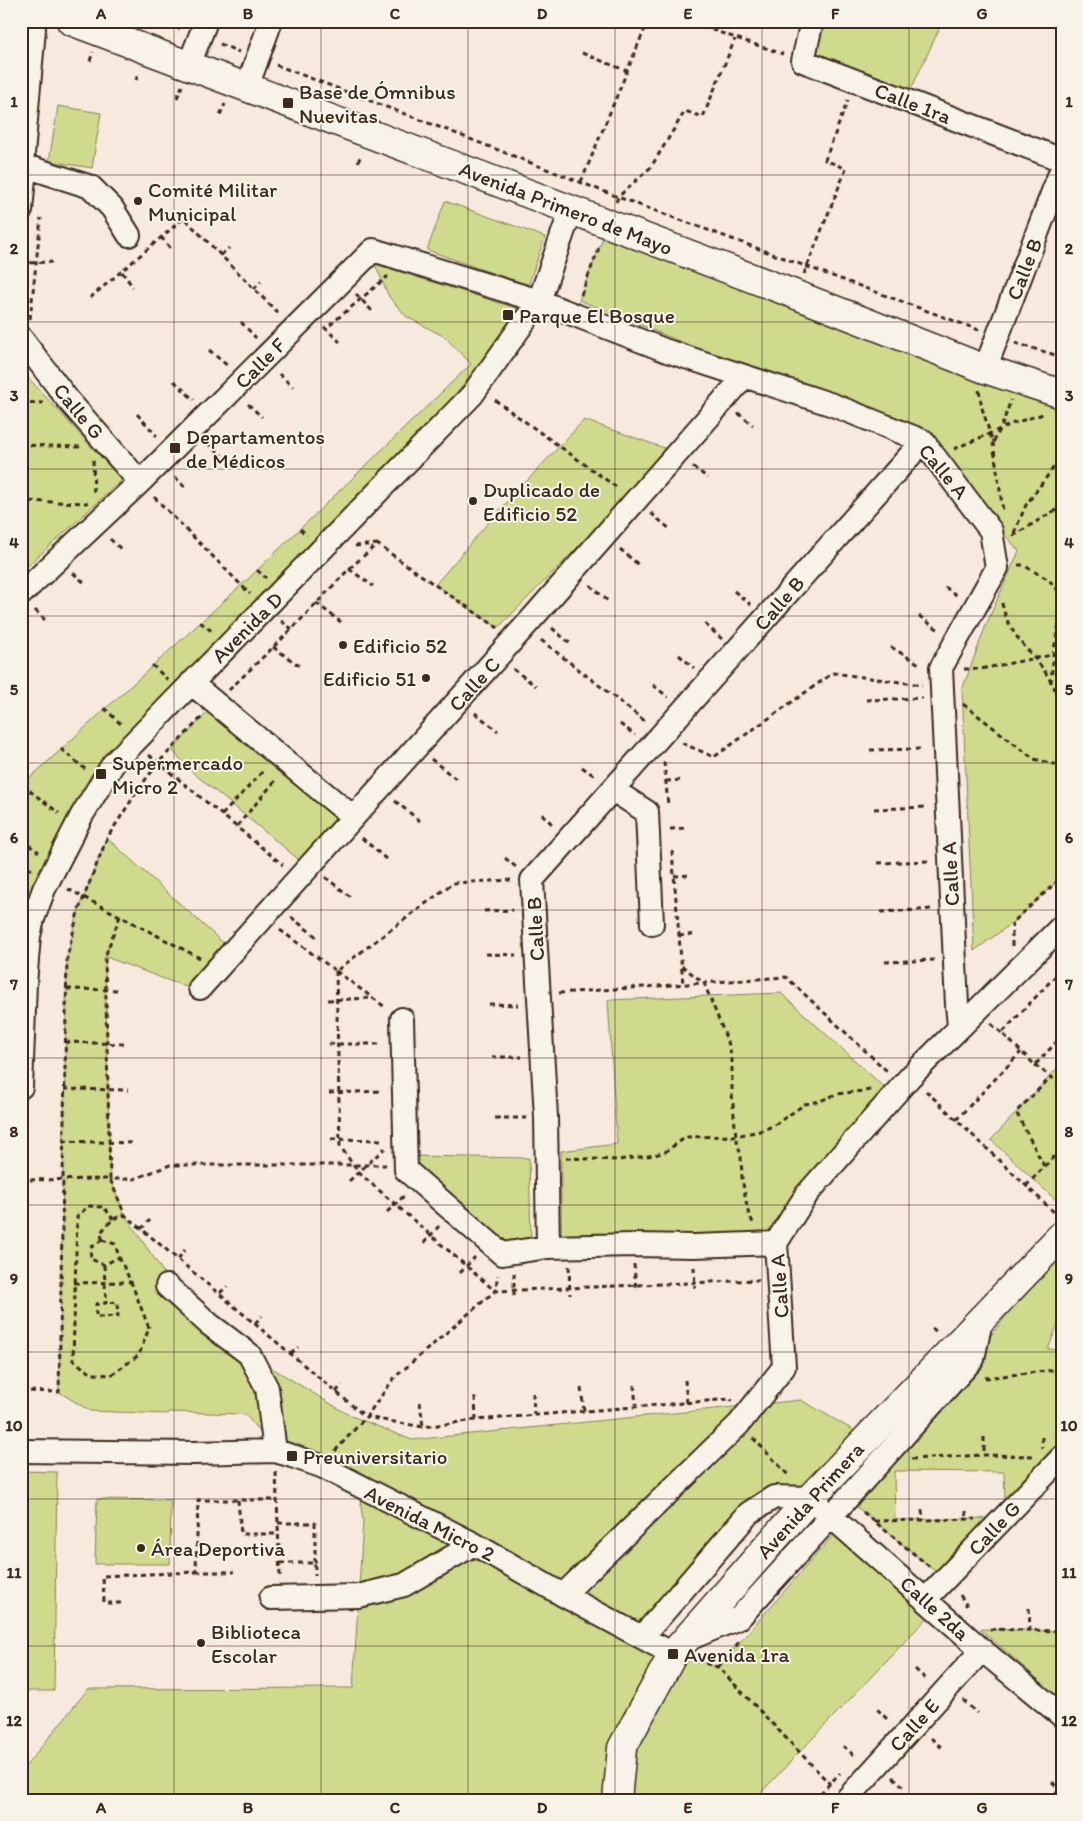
<svg xmlns="http://www.w3.org/2000/svg" width="1083" height="1821" viewBox="0 0 1083 1821" font-family="Itim,sans-serif">
<rect width="100%" height="100%" fill="#f8e9df"/>
<filter id="ink" filterUnits="userSpaceOnUse"><feTurbulence type="fractalNoise" baseFrequency=".02" numOctaves="2"/><feDisplacementMap in="SourceGraphic" scale="10" xChannelSelector="R" yChannelSelector="G"/><feConvolveMatrix kernelMatrix="1 2 1 2 8 2 1 2 1" color-interpolation-filters="sRGB"/></filter>
<g filter="url(#ink)">
<!-- green -->
<path fill="#cfda8d" stroke="#858256" d="M812 21H943L906 100 803 61Z
M58 106 101 113 92 168 49 161Z
M445 201 545 237 528 286 427 250Z
M608 225 1062 399V877L1012 923 974 951 962 690 986 625 1019 551 923 441 579 300Z
M375 264 519 309 482 373 76 811 21 989V786L248 579 471 364 445 337 407 317 389 297Z
M21 370 122 480 21 572Z
M584 420 673 451 498 628 435 585 494 516Z
M215 704 339 818 303 863 192 772 172 750Z
M107 838 231 950 191 989 106 957 110 941 105 957 110 1179 125 1215 182 1300 249 1354 349 1415 412 1440 801 1400 867 1438 810 1498 774 1497 643 1636 673 1654 718 1667 836 1532 911 1603 930 1615 754 1800H21V1772L88 1689 353 1688 363 1521 358 1486 275 1451 245 1414 169 1412 168 1414 90 1411 59 1392 67 958 78 912Z
M781 993 886 1089 768 1238 561 1240V1151L617 1144 608 1000Z
M1062 1063V1202L1060 1204 991 1140Z
M411 1156 529 1158 531 1240 504 1244 411 1165Z
M1062 1251V1314L1048 1349 1062 1350V1443L1005 1500 1004 1472 894 1471 895 1520 994 1518 936 1572 857 1507 1031 1284Z
M21 1471 57 1472 54 1691H21Z
M97 1499 171 1500 170 1564H95Z
M980 1629 1062 1631V1689L1056 1695Z"/>
<g fill="none" stroke-linecap="round" stroke-linejoin="round">
<defs>
<path id="minor" d="M812 21 803 61 1062 160
M189 65 206 21
M247 87 271 21
M22 165 91 187 112 208 129 235
M21 210 24 178 22 165 34 29 27 21
M21 338 68 400 140 482
M985 369 1062 168
M21 594 140 482 373 250 539 301 667 351 833 405 923 441 928 448 991 531 997 568 941 668 957 1005 959 1026
M191 683 353 817
M613 790 647 812 652 924
M200 988 536 614 744 377
M402 1019 406 1170 502 1254 548 1247 634 1245 694 1246 776 1243
M21 1087 25 984 29 936 33 919 44 889 82 815 113 764 472 395 539 301 571 210
M548 1247 546 1117 532 880 923 441
M167 1286 209 1324 249 1354 267 1388 275 1451
M21 1451 194 1453 275 1451 292 1456 321 1466 474 1544 563 1595 673 1654
M563 1595 739 1424 784 1367 776 1243 807 1194 910 1077 1062 926
M271 1598 358 1596 404 1585 474 1544
M925 1600 1062 1457
M643 1636 749 1513 774 1497 810 1498 982 1650 1062 1716
M686 1640 739 1618 973 1359 982 1316
M846 1800 982 1650"/>
<path id="major" d="M71 21 794 294 985 369 1062 394
M617 1800 622 1748 673 1654 810 1498 1062 1235"/>
</defs>
<!-- minor casing -->
<use href="#minor" stroke="#3b2a1e" stroke-width="26"/>
<!-- major casing -->
<use href="#major" stroke="#3b2a1e" stroke-width="31"/>
<!-- path -->
<path stroke="#3b2a1e" stroke-width="3" stroke-dasharray="5 4" stroke-linecap="butt" d="M158 21 181 29
M686 21 783 54
M220 44 239 52
M582 53 627 71
M90 61 93 52
M276 65 447 130 618 197 979 330
M136 80 139 72
M177 98 182 86
M220 115 225 104
M358 162 361 155
M581 182 648 21
M616 202 618 197 651 167 685 111 703 117 735 39
M161 237 172 250
M221 255 229 248
M21 263 52 262
M122 272 133 287
M804 274 846 169 825 160 848 100
M254 289 261 281
M356 294 373 312
M581 295 600 245
M90 298 184 218 279 314
M21 313H30
M30 319 41 218
M241 322 256 338
M330 325 388 276
M324 327 340 342
M1015 343 1062 357
M209 350 228 366
M279 374 293 387
M174 381 194 400
M979 390 982 408 993 443 1003 511
M495 400 619 489
M21 402 43 403
M248 404 262 417
M738 413 753 425
M137 414 157 436
M993 442 1001 428 1011 400
M207 443 222 455
M21 445 81 447
M954 449 1014 423 1043 414
M93 460 94 496
M693 467 708 478
M175 477 187 489
M154 497 250 594
M21 501 88 503
M1054 511 1062 510
M651 513 671 530
M300 529 307 535
M1014 533 1026 505 1062 456
M1013 536 1062 506
M110 539 122 550
M355 546 377 544
M620 549 640 566
M1018 565H1023L1049 580 1062 595
M349 569 373 586
M257 570 266 578
M73 573 86 584
M435 585 498 628
M590 585 609 602
M945 587 959 597
M734 591 751 605
M316 603 341 622
M1002 603C1007 631 1024 644 1040 665 1049 676 1055 690 1062 702
M35 610 46 621
M919 616 939 630
M281 621 292 629
M200 622 213 632
M705 624 722 639
M552 628 572 645
M541 640 646 722
M273 647 301 667
M891 647 921 665
M679 655 694 668
M152 665 168 680
M513 669 536 686
M964 669H981L1062 653
M1051 683 1053 655 1062 608
M653 685 668 697
M229 690 292 629 349 569 377 544 435 585
M866 700 923 698
M963 704 1034 759 1062 766
M104 708 122 725
M475 713 498 731
M620 724 635 735
M682 743 714 757 833 673 922 685
M61 749 85 769
M870 750 924 749
M149 755 283 865
M431 759 456 779
M664 762 668 805
M582 767 596 777
M666 781 682 780
M22 785 59 813
M395 801 420 821
M874 809 928 807
M542 814 553 825
M222 815 264 770
M237 826 276 780
M670 829 686 828
M362 838 386 859
M21 840 39 852
M672 851 683 984
M505 858 516 867
M878 863 930 861
M21 864 32 870
M674 876 690 875
M325 877 352 898
M68 889 200 958
M484 911 513 910
M881 912 933 909
M120 916 105 957 110 1179H134L170 1165H386
M291 917 318 938
M280 930 336 971 453 883 511 880
M679 936 695 934
M1012 946V923L1062 877
M486 954 516 955
M885 962 934 960
M682 966 704 983 729 1045 732 1060V1094L736 1136 741 1157 742 1178 748 1212 754 1225
M1062 969 1002 1033 1035 1065 1062 1036
M336 971 340 1146 358 1172 495 1291 759 1280
M336 971 385 1007
M67 989 121 990
M559 993 786 977 888 1072
M328 1000 372 998
M489 1004 518 1005
M991 1024 1002 1033
M65 1042 125 1044
M329 1044H383
M492 1057H522
M1035 1065 1062 1085
M64 1089 128 1090
M926 1091 1056 1214
M329 1093 383 1091
M495 1118H527
M956 1120 1021 1052
M331 1139 385 1140
M63 1141 132 1143
M566 1158 618 1160 655 1155 665 1152 686 1137 736 1136 760 1131 773 1126 805 1104 820 1101 837 1094 871 1090
M1044 1166 1016 1112 1052 1076
M21 1180 110 1179 125 1215 366 1417 423 1427 476 1420 731 1399 732 1401
M349 1181 385 1148
M1026 1186 1062 1148
M387 1212 405 1195
M141 1229 150 1220
M102 1240 115 1244 119 1257 131 1282 149 1328 139 1355 111 1375 92 1374 73 1360 77 1217 88 1206 104 1207 113 1219
M102 1240 90 1248 91 1259 104 1265 119 1257
M102 1240 101 1232 113 1219 125 1215
M424 1243 439 1226
M178 1259 185 1250
M634 1264 636 1291
M104 1265 106 1303 96 1304V1317L118 1316 117 1302 106 1303
M569 1266 570 1295
M694 1267 695 1288
M460 1273 475 1257
M514 1273V1298
M74 1283 131 1282
M220 1293 227 1286
M255 1323 262 1316
M932 1328 938 1333
M291 1354 298 1347
M985 1378 1062 1369
M685 1380 687 1403
M634 1385 636 1405
M581 1388 584 1411
M21 1391 59 1392 67 958 78 912 107 838 140 787 159 762 202 717
M336 1392 342 1385
M533 1393 534 1415
M475 1397 476 1420
M420 1402 423 1427
M984 1437V1455
M1042 1437V1448
M753 1438 790 1477
M335 1451 366 1417 395 1377 495 1291 498 1275
M911 1459 984 1455 1035 1456
M276 1472 280 1578
M238 1500 241 1534H279
M922 1510 923 1520
M966 1511 967 1519
M863 1512 930 1567
M874 1521 975 1519
M278 1523H315V1563
M280 1563H315V1576
M196 1572H234
M960 1595 967 1606
M121 1603H104L103 1576 196 1572 198 1500H277
M1029 1608 1030 1630
M990 1629 1062 1631
M697 1661 718 1667 830 1784
M718 1667 740 1641
M915 1669 927 1680
M963 1700 977 1713
M877 1709 889 1721
M931 1738 943 1749
M843 1746 856 1757
M893 1777 906 1789
M1052 1782 1062 1791
M814 1800 840 1773
M1049 1800 1062 1786"/>
<!-- minor -->
<use href="#minor" stroke="#f7f3e8" stroke-width="22"/>
<!-- major -->
<use href="#major" stroke="#f7f3e8" stroke-width="28"/>
</g>
</g>
<!-- grid -->
<path fill="none" stroke="#3b2a1e" stroke-width="1" stroke-opacity="0.55" d="M174 21V1800M321 21V1800M468 21V1800M615 21V1800M762 21V1800M909 21V1800M21 175H1062M21 322H1062M21 469H1062M21 616H1062M21 763H1062M21 910H1062M21 1058H1062M21 1205H1062M21 1352H1062M21 1499H1062M21 1646H1062"/>
<!-- markers -->
<g fill="#3b2a1e" stroke="#f7f3e8" stroke-width="2">
<rect x="282" y="97" width="12" height="12" rx="2.5"/>
<circle cx="138" cy="201" r="5"/>
<rect x="502" y="309" width="12" height="12" rx="2.5"/>
<rect x="169" y="442" width="12" height="12" rx="2.5"/>
<circle cx="473" cy="501" r="5"/>
<circle cx="343" cy="645" r="5"/>
<circle cx="426" cy="678" r="5"/>
<rect x="95" y="768" width="12" height="12" rx="2.5"/>
<rect x="286" y="1450" width="12" height="12" rx="2.5"/>
<circle cx="141" cy="1548" r="5"/>
<circle cx="201" cy="1643" r="5"/>
<rect x="667" y="1648" width="12" height="12" rx="2.5"/>
</g>
<g text-anchor="middle" dominant-baseline="central" stroke-width="4" stroke-linejoin="round" paint-order="stroke">
<!-- poi labels -->
<g font-size="21" fill="#3b2a1e" stroke="#f7f3e8" text-anchor="start">
<text x="299" y="91">Base de Ómnibus<tspan x="299" dy="24">Nuevitas</tspan></text>
<text x="148" y="189">Comité Militar<tspan x="148" dy="24">Municipal</tspan></text>
<text x="519" y="315">Parque El Bosque</text>
<text x="186" y="436">Departamentos<tspan x="186" dy="24">de Médicos</tspan></text>
<text x="483" y="489">Duplicado de<tspan x="483" dy="24">Edificio 52</tspan></text>
<text x="353" y="645">Edificio 52</text>
<text x="416" y="678" text-anchor="end">Edificio 51</text>
<text x="112" y="762">Supermercado<tspan x="112" dy="24">Micro 2</tspan></text>
<text x="303" y="1456">Preuniversitario</text>
<text x="151" y="1548">Área Deportiva</text>
<text x="211" y="1631">Biblioteca<tspan x="211" dy="24">Escolar</tspan></text>
<text x="684" y="1654">Avenida 1ra</text>
</g>
<!-- street labels -->
<g font-size="21" fill="#3b2a1e" stroke="#f7f3e8">
<text transform="translate(913 103) rotate(21)">Calle 1ra</text>
<text transform="translate(566 208) rotate(21)">Avenida Primero de Mayo</text>
<text transform="translate(1024 269) rotate(-69)">Calle B</text>
<text transform="translate(260 363) rotate(-45)">Calle F</text>
<text transform="translate(79 411) rotate(50)">Calle G</text>
<text transform="translate(944 471) rotate(50)">Calle A</text>
<text transform="translate(779 603) rotate(-49)">Calle B</text>
<text transform="translate(247 627) rotate(-45)">Avenida D</text>
<text transform="translate(474 684) rotate(-48)">Calle C</text>
<text transform="translate(950 874) rotate(-93)">Calle A</text>
<text transform="translate(535 929) rotate(-93)">Calle B</text>
<text transform="translate(779 1286) rotate(-94)">Calle A</text>
<text transform="translate(810 1500) rotate(-48)">Avenida Primera</text>
<text transform="translate(430 1523) rotate(27)">Avenida Micro 2</text>
<text transform="translate(994 1528) rotate(-47)">Calle G</text>
<text transform="translate(935 1608) rotate(42)">Calle 2da</text>
<text transform="translate(914 1725) rotate(-48)">Calle E</text>
</g>
</g>
<!-- margin -->
<rect width="1083" height="1821" fill="none" stroke="#f7f3e8" stroke-width="55"/>
<rect x="28" y="28" width="1028" height="1766" fill="none" stroke="#3b2a1e" stroke-width="2"/>
<g font-size="16" text-anchor="middle" font-weight="bold" fill="#3b2a1e">
<text x="101" y="19">A</text>
<text x="248" y="19">B</text>
<text x="395" y="19">C</text>
<text x="542" y="19">D</text>
<text x="688" y="19">E</text>
<text x="835" y="19">F</text>
<text x="982" y="19">G</text>
<text x="14" y="107">1</text>
<text x="1069" y="107">1</text>
<text x="14" y="254">2</text>
<text x="1069" y="254">2</text>
<text x="14" y="401">3</text>
<text x="1069" y="401">3</text>
<text x="14" y="548">4</text>
<text x="1069" y="548">4</text>
<text x="14" y="695">5</text>
<text x="1069" y="695">5</text>
<text x="14" y="843">6</text>
<text x="1069" y="843">6</text>
<text x="14" y="990">7</text>
<text x="1069" y="990">7</text>
<text x="14" y="1137">8</text>
<text x="1069" y="1137">8</text>
<text x="14" y="1284">9</text>
<text x="1069" y="1284">9</text>
<text x="14" y="1431">10</text>
<text x="1069" y="1431">10</text>
<text x="14" y="1578">11</text>
<text x="1069" y="1578">11</text>
<text x="14" y="1726">12</text>
<text x="1069" y="1726">12</text>
<text x="101" y="1813">A</text>
<text x="248" y="1813">B</text>
<text x="395" y="1813">C</text>
<text x="542" y="1813">D</text>
<text x="688" y="1813">E</text>
<text x="835" y="1813">F</text>
<text x="982" y="1813">G</text>
</g>
</svg>
